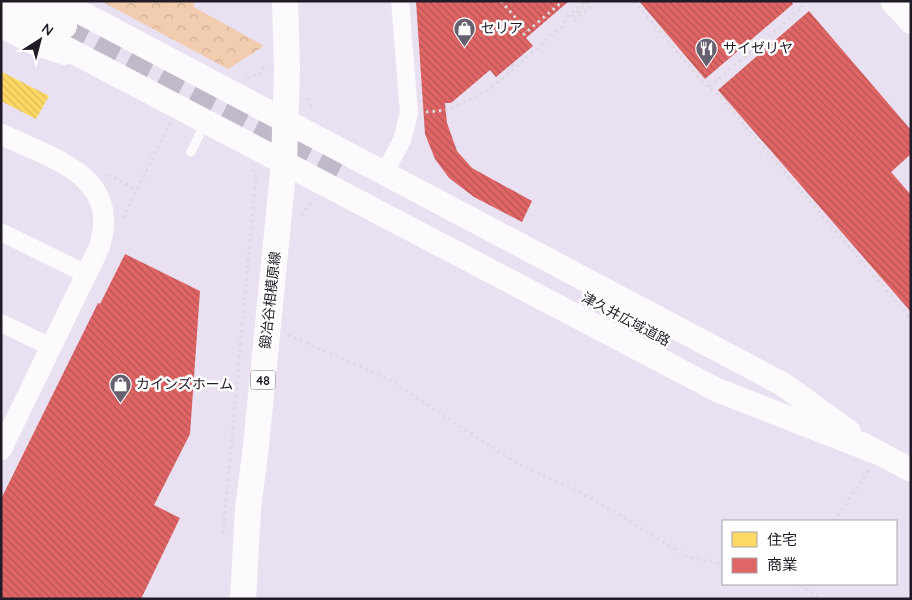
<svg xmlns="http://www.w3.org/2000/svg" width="912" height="600" viewBox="0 0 912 600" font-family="Quicksand,'Noto Sans JP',sans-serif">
<defs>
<pattern id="park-crowns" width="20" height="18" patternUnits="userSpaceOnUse" patternTransform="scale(1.25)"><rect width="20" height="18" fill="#f2ccae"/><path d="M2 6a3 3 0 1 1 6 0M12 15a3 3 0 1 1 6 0" fill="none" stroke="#cfaf96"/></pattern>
<pattern id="homes-back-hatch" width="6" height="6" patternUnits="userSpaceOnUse" patternTransform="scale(1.25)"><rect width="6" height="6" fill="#ffd966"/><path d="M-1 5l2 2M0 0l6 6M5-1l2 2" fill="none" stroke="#daba58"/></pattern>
<pattern id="shops-back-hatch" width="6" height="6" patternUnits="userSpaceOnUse" patternTransform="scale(1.25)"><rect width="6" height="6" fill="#e06666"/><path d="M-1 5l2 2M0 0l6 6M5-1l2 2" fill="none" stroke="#b55354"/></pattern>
</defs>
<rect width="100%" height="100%" fill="#e9e0f2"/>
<!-- park -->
<path fill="url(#park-crowns)" d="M101 1H194V7L264 46 228 69Z"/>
<!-- homes -->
<path fill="url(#homes-back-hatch)" d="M2 72 49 96 36 119 1 101Z"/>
<!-- shops -->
<path fill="url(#shops-back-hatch)" d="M416 1H569L526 38 533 46 496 77 490 70 451 103H445L447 123 457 151 472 168 532 201 522 222 474 197 449 178 435 159 425 134Z
M639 1H791L793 4 705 79Z
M809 11 911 130V154L891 172 911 195V312L718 90Z
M125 254 200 291 190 434 154 505 180 518 141 599H1V499L98 303 100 304Z"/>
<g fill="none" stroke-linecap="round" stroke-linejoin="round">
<!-- secondary-tunnel -->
<path stroke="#c1b9c9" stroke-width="24" stroke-dasharray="24 12" stroke-linecap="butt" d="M65 26 340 169"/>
<!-- path -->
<path stroke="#dcd9df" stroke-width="3" stroke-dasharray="2.5 4" stroke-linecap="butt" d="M501 1 527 31
M585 1 590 8 575 20 572 17 591 1
M634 1 702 81 720 97 911 319
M523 35 563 1
M512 64 515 68
M247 78 261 73 265 65
M709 87 803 7 798 1
M309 98 312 111
M426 112 448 110 489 90 562 27 568 17 585 1
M108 175 137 190
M301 215 313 200
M123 218 170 123
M288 335 385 377 513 461 591 498 688 557 723 564
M834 521 869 470
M223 533 256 176 253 169
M793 584 800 585 820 599"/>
<!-- service -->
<path stroke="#fcfafd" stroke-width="9" d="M191 152 206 121"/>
<!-- minor -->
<path stroke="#fcfafd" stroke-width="18" d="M1 29 36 47 64 56
M384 174 402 140 409 113 400 1
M1 232 86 274
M1 323 51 347"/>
<!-- tertiary -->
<path stroke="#fcfafd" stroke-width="21" d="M1 134C54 160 122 175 99 248L1 450"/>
<!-- secondary -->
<path stroke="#fcfafd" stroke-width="24" d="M19 1 65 26
M59 1 758 371 784 385 849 432
M892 1 911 22
M1 14 717 390 876 452
M862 444 911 470"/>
<!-- primary -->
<path stroke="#fcfafd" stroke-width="26" d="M243 599 248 509 256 446 284 162 287 70 285 1"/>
</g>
<!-- icons -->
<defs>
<symbol id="shop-pin" viewBox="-11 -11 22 30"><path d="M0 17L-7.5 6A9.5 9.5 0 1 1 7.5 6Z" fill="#67606e" stroke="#fff"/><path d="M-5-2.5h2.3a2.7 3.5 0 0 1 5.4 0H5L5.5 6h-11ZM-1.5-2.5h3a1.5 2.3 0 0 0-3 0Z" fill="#fff"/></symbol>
<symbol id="restaurant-pin" viewBox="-11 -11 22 30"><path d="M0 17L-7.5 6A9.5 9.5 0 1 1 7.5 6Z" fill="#67606e" stroke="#fff"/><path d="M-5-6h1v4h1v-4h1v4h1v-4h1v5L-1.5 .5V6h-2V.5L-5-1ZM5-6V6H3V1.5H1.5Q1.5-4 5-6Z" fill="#fff"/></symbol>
</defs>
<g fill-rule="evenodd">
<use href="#shop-pin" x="452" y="16" width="25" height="34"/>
<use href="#restaurant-pin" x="694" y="36" width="25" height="34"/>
<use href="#shop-pin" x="108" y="372" width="25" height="34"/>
</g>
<g text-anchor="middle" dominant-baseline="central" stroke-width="5" stroke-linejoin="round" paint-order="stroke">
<!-- shield labels -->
<rect fill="#fff" stroke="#645f68" stroke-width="1" x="250.5" y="370.5" width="25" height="19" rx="4"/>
<g font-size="12" font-weight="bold" fill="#211b27">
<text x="263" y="380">48</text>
</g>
<!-- poi labels -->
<g font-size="14" fill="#211b27" stroke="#fff" text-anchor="start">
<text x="481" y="28">セリア</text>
<text x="723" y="48">サイゼリヤ</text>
<text x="136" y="384">カインズホーム</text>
</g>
<!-- street labels -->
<g font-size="14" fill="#211b27" stroke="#fff">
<text transform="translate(270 300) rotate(-84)">鍛冶谷相模原線</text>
<text transform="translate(626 319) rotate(28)">津久井広域道路</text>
</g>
</g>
<!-- border -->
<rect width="912" height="600" fill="none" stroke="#211b27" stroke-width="5"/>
<!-- legend -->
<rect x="722" y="520" width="175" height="65" fill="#ffffff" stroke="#a6a4a9"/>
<rect x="732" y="532" width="25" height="15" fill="#ffd966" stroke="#a6a4a9"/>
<text x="767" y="545" font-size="15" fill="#211b27">住宅</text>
<rect x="732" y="558" width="25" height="15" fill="#e06666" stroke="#a6a4a9"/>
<text x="767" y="570" font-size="15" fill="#211b27">商業</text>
<!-- north arrow -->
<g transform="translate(40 40) rotate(36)" stroke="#ffffff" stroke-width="4" paint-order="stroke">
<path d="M0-4L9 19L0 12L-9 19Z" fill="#211b27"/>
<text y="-8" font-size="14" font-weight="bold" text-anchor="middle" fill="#211b27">N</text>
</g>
</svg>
